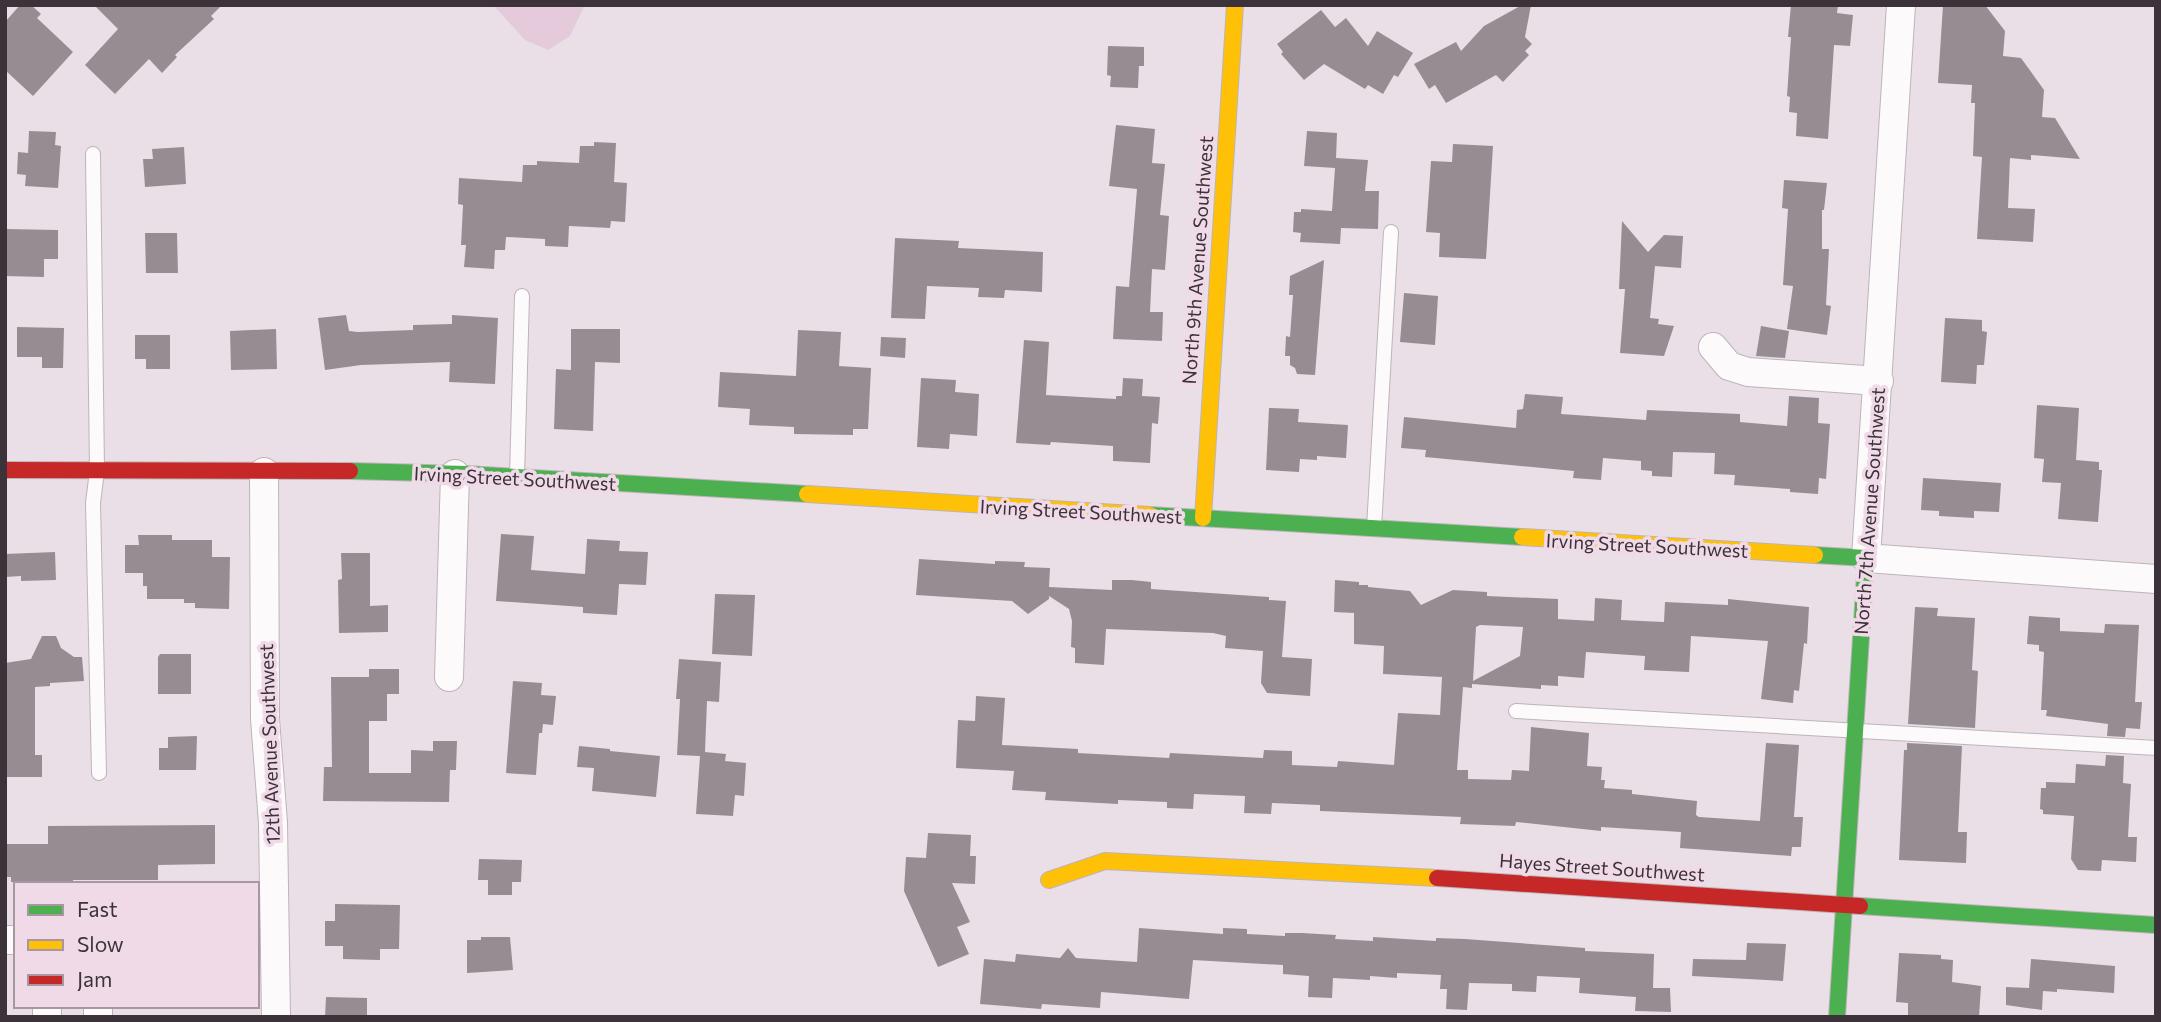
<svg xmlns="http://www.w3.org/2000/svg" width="2161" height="1022" viewBox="0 0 2161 1022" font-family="Commissioner,sans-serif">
<rect width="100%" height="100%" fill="#ebdfe7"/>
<!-- green -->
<path fill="#e4cadb" d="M493 5H585L570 36 548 50 525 40Z"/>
<!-- building -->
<path fill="#968d93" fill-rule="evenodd" d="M20 5H31L41 14 37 18 73 52 33 96 5 70V22Z
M94 5H222L211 16 214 19 175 55 177 57 162 73 149 59 115 94 85 65 118 29Z
M1522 5H1531L1525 37 1532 44 1525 51 1529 55 1503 82 1496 75 1446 103 1435 85 1429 89 1414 64 1456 42 1461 51 1484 26Z
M1791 5H1838L1837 13 1853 15 1850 46 1834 45 1828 139 1796 136 1797 113 1789 112 1790 97 1787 96 1791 37H1788Z
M1943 5H1985L2005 31 2003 56 2021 58 2044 90 2042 117 2055 118 2080 159 2031 155V160L2010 158 2008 208 2035 209 2033 242 1977 239 1982 157 1973 156 1975 103H1971L1972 85 1938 83Z
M1321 10 1335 27 1346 18 1368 46 1377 31 1413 53 1398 77 1394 75 1383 94 1368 85 1365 89 1324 64 1304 80 1281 54 1283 52 1277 44Z
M1108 46 1144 47V66H1139L1138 88 1110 87 1111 76 1107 75Z
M1116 125 1155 129 1152 163 1165 164 1160 215 1169 216 1165 270 1152 269 1150 312H1163L1162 341 1113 339 1116 286 1129 287 1137 189 1109 186Z
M29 131 56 132 55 145 61 146 58 188 25 186 26 175 17 174 18 152 28 153Z
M1307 131 1337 133 1336 158 1368 160 1365 191H1379L1378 229 1341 228 1340 244 1300 242 1301 233 1293 232 1294 212H1301V209L1332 211 1335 168 1304 166Z
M594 142 616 143 614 182 627 183 625 222 611 221 610 228 569 226 568 247 545 246V239L506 237 505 250H495L494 269 464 267 466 245H461L463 205 458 204 459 178 522 182 523 165H537V161L579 163 580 146H594Z
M1453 144 1493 146 1486 259 1439 257 1440 233 1426 232 1431 161 1452 162Z
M184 147 186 184 145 187 143 159H153L152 149Z
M1784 180 1827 183 1824 210H1822V249H1829L1826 305 1831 306 1827 335 1787 329 1793 286 1783 285 1788 209 1782 208Z
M1622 221 1648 252 1664 235 1683 236 1681 268 1655 266 1650 318 1659 319 1658 324 1674 326 1664 356 1620 353 1625 289H1619Z
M5 229 58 230V259H44V277L5 276Z
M145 233H177L178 273H146Z
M895 238 959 241 958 248 1043 252 1042 292 1005 290 1004 298 978 297 979 288 927 286 925 319 891 318Z
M1324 260 1315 375 1297 374 1295 368 1290 365V356H1285L1286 336 1290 337 1293 295H1289L1290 276Z
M1404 293 1438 296 1435 345 1400 342Z
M346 315 349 331 358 332 413 330V325L452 324V315L498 318 495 384 449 382 450 362 361 365 325 370 318 318Z
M1945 318 1982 320V331L1987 332 1984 365H1977L1976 384 1941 382Z
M1761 326 1789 331 1785 358 1756 356Z
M17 327 64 328 63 368H42V357H17Z
M276 329 277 369 231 370 230 331Z
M571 329H620V363L595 362 593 431 554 429 556 369 571 370Z
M798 330 841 332 839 366 871 368 868 429H853V435L794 434V427L749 425 750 409 718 407 720 372 796 376Z
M135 335H170V369H146V359H135Z
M881 337 906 338 905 358 880 356Z
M1024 340 1049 342 1046 395 1116 399V396H1122L1123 378 1143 379 1142 396 1160 397 1158 424 1152 423 1150 463 1113 461V446L1051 442 1050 445 1016 443Z
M921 378 956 380 955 392 979 394 977 436 950 434 949 449 917 447Z
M1525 394 1563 397 1561 414 1646 420 1647 410 1717 413 1740 414V422L1787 426 1789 396 1819 398 1818 423 1830 424 1826 479 1819 478 1818 494 1790 492V489L1734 485 1735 475 1714 474 1715 453 1673 452 1672 477 1652 476V471L1641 470V461L1603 458 1601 480 1573 478 1574 471 1425 457 1426 450 1401 448 1404 417 1516 428 1517 410 1523 409Z
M2037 405 2079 408 2076 460 2099 462V470H2102L2098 522 2058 519 2061 483 2042 482 2044 459 2034 458Z
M1269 408 1299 409 1298 422 1348 425 1346 458 1317 456V460L1300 459 1299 472 1266 470Z
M1923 478 2001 483 1999 512 1974 511V518L1939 516V511L1921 510Z
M501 534 534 536 531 570 585 574 587 539 620 541 619 551 648 552 646 585 619 584 617 615 583 613V607L496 601Z
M138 535H172V540H212V557H230L229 609 195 608V603H184V599H147V586H143V573H125V545H139Z
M55 552 56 580 21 581V576L5 577V554Z
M341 553H370V606L388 605V632L339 633 338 580 342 579Z
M919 559 995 564V561L1025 562 1024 567 1050 568 1049 587 1112 590V580H1132L1151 582V589L1269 597V600L1286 601 1282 657 1312 659 1310 696 1267 693 1261 683 1263 651 1225 648 1226 636 1213 633 1106 629 1104 665 1075 663V648L1071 647 1072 621 1069 609 1049 596V599L1028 614 1012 601 916 595Z
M1335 580 1359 582V585H1368V587L1410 591 1421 605 1453 590 1487 592V596L1558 599V619L1594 621 1595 598 1622 600 1621 620 1664 622 1665 602 1728 605V599L1809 607 1807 644 1804 643 1799 691 1794 690 1793 703 1761 699 1768 641 1691 636 1689 672 1644 670 1645 656 1586 652 1584 678 1558 676V686L1541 685V689L1472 684V688L1463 687 1457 770H1468V779L1511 780 1512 770 1529 771 1531 727 1589 733 1587 766 1602 767 1601 780H1605L1604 788 1632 790V794L1697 801 1696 815 1699 817 1760 821 1766 743 1799 745 1794 817H1803L1801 847H1792L1791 856 1680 848 1681 832 1601 827V831L1516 822 1515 826 1460 824 1461 817 1320 811V805L1272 803 1271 814 1244 813 1245 796 1194 794 1193 809 1167 808V802L1118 800V804L1045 800 1046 792 1012 790 1014 771 956 768 958 720 975 721 976 696 1005 698 1002 745 1078 749V753L1169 758 1170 753 1263 758 1264 750 1292 751V765L1337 767 1338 761 1394 765 1398 713 1440 715 1442 677 1383 674 1384 646 1354 644V613L1334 612ZM1480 625 1523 627 1520 656 1473 681 1476 627Z
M715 594 755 595 752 656 712 654Z
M1915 607 1938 608 1937 616 1975 618 1972 670 1978 671 1975 728 1908 724Z
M2029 616 2060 618V631L2104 633 2105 624 2139 625 2135 702H2142L2140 729 2126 728 2125 737 2107 736 2108 724 2046 716 2047 710H2041L2044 652 2039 651V645L2027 644Z
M42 636H56L61 648 74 657H82L84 681 50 683V686L35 687V755H42V777H6L5 663 31 659Z
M160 654H191V694H158V657Z
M679 659 721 662 719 702 707 701 705 752 726 754 725 761 746 763 744 796 735 795 733 816 696 814 700 756 677 755 680 699H676Z
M369 669H399V694H387V721H369V773H411V750L433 751V741H457L456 770H450L449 802 323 801 324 767H332L331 677H369Z
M513 681 542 683 541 695 556 696 553 725 543 724 542 733H539L536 775 506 773Z
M197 736 196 770H159V748H168V737Z
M1907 743 1962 746 1958 832H1967L1966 863 1899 860 1904 750H1907Z
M579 746 610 749V751L660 756 656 797 592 791 594 768 577 767Z
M2106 755 2124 756 2123 783 2131 784 2128 837H2137L2136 862 2102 860 2101 871 2078 870 2071 859 2074 816 2043 814V810L2040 809 2041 788H2046V782L2075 783 2076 764 2105 766Z
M215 825V864L158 865V880H73V882H11V877H5V844H48V826Z
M928 833 971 835 970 856H976L975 884 952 883 970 922 957 927 969 954 938 967 904 891 906 857 926 858Z
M479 859 522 860 521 882H512V895H488V880H478Z
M335 904 400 905 399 949H380V960L343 959V946H325V921H335Z
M1139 928 1223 934V928L1247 929V934L1285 936V933H1302L1336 935 1335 939 1373 941V937L1436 941V938L1465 939 1585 948V951L1654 954 1653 988H1670L1671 1012 1635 1011 1636 997 1579 993 1580 978 1537 976 1536 992 1512 991V984L1469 983 1467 1010 1446 1009 1447 989H1440L1441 975 1397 973V978L1370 976V980L1333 978 1332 998 1308 997 1309 976 1283 974V965L1193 960 1189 999 1101 992 1100 1008 1042 1004 1041 1009 980 1004 984 959 1015 962 1016 954 1060 958 1068 948 1076 958 1137 962Z
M481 937H510L513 970 467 973V940H481Z
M1747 943 1786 944 1783 981 1692 976 1693 959 1746 960Z
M1899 953 1941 955V959L1953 960 1952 982 1981 986 1979 1017H1908V1003L1896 1002Z
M2031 959 2115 966 2114 993 2057 989V992L2043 991 2042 1010 2006 1005V987L2029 988Z
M326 997 367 998V1017H325Z"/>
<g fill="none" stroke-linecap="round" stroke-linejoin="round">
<defs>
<path id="lane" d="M93 154 97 471 93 503 99 773
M517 476 522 296
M1374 528 1391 232
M1516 711 2156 748"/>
<path id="street" d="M1901 5 1866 558 2156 579
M1713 347 1729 366 1748 372 1879 381
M264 472 265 719 273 823 276 1017
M449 677 455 474
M5 940H16
M47 1006V1017
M98 1017V1006"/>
<path id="fast" d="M350 471 466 474 807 494
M1150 515 1522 537
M1815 555 1866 558 1837 1017
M1860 906 2156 925"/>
<path id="slow" d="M807 494 1150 515
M1203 518 1235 5
M1522 537 1815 555
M1049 880 1105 861 1437 878"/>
<path id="jam" d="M5 470 350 471
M1437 878 1860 906"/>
</defs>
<!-- lane casing -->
<use href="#lane" stroke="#bdb4ba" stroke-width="16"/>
<!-- street casing -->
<use href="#street" stroke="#bdb4ba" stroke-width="30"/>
<!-- fast casing -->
<use href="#fast" stroke="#bdb4ba" stroke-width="18"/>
<!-- slow casing -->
<use href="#slow" stroke="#bdb4ba" stroke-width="18"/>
<!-- jam casing -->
<use href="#jam" stroke="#bdb4ba" stroke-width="18"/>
<!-- lane -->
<use href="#lane" stroke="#fcfafb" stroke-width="14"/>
<!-- street -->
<use href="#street" stroke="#fcfafb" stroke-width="28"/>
<!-- fast -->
<use href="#fast" stroke="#4caf50" stroke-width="16"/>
<!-- slow -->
<use href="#slow" stroke="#ffc107" stroke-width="16"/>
<!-- jam -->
<use href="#jam" stroke="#c62828" stroke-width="16"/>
</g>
<g text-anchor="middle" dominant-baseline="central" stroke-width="7" stroke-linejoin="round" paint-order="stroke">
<!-- street labels -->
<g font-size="19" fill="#3b3339" stroke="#f0dae8">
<text transform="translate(1197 260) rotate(-86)">North 9th Avenue Southwest</text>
<text transform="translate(515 478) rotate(3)">Irving Street Southwest</text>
<text transform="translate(1081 511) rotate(3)">Irving Street Southwest</text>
<text transform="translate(1869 511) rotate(-86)">North 7th Avenue Southwest</text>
<text transform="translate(1647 545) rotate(3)">Irving Street Southwest</text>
<text transform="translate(269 744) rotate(-92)">12th Avenue Southwest</text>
<text transform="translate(1602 867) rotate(4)">Hayes Street Southwest</text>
</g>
</g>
<!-- border -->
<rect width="2161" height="1022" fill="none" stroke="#3b3339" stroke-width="14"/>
<!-- legend -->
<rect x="14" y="882" width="245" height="126" fill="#f0dae8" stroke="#a897a2" stroke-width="2"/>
<rect x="28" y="905" width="35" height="10" fill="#4caf50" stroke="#a897a2" stroke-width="2"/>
<text x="77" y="917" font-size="21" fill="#3b3339">Fast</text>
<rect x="28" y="940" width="35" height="10" fill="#ffc107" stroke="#a897a2" stroke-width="2"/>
<text x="77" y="952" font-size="21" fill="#3b3339">Slow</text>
<rect x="28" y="975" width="35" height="10" fill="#c62828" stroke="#a897a2" stroke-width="2"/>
<text x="77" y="987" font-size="21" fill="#3b3339">Jam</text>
</svg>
